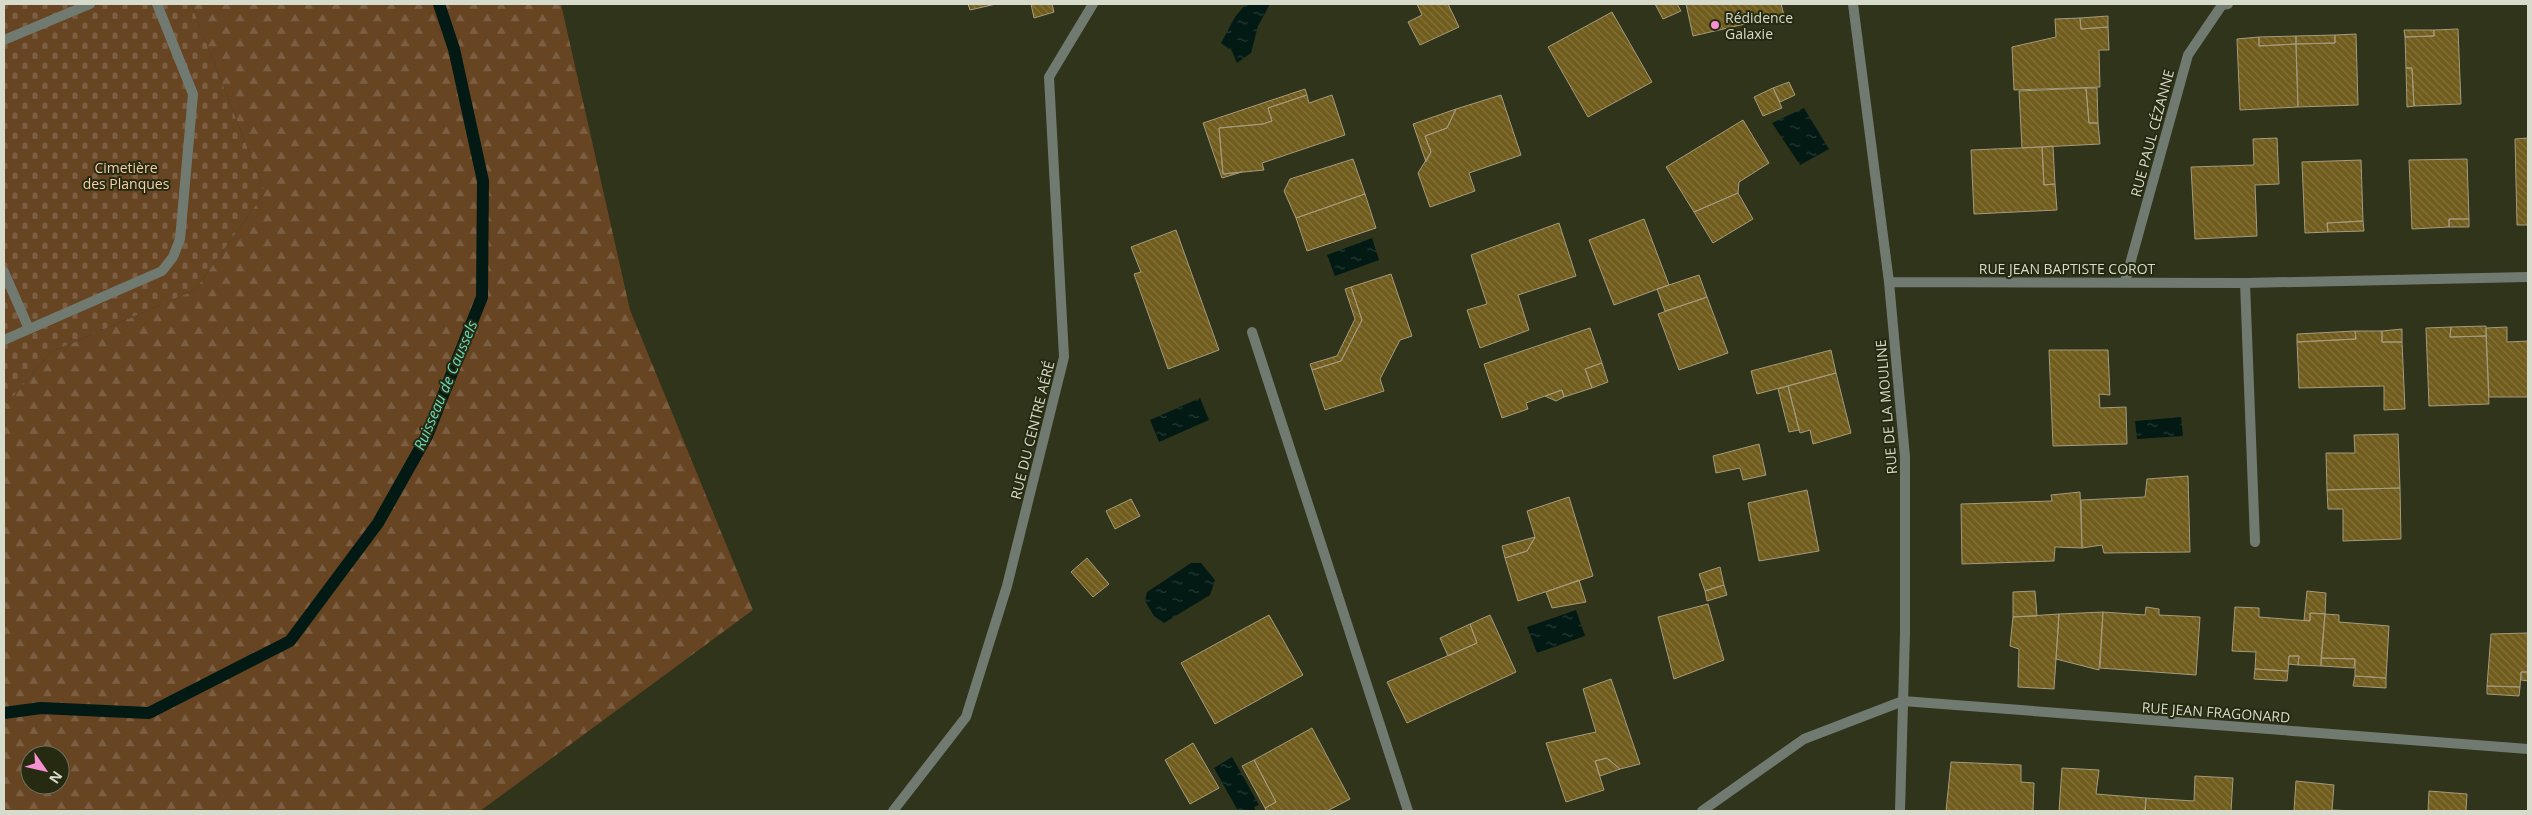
<svg xmlns="http://www.w3.org/2000/svg" width="2532" height="815" viewBox="0 0 2532 815" font-family="'Open Sans',sans-serif">
<defs>
<pattern id="forest-firs" width="22" height="20" patternUnits="userSpaceOnUse" patternTransform="scale(1.25)"><rect width="22" height="20" fill="#674523"/><path d="M5 1l3.5 6h-7zM16 11l3.5 6h-7z" fill="#7c5f42"/></pattern>
<pattern id="cemetery-stones" width="16" height="16" patternUnits="userSpaceOnUse" patternTransform="scale(1.25)"><rect width="16" height="16" fill="#674523"/><path d="M2 7V4a2 2 0 0 1 4 0v3zM10 15v-3a2 2 0 0 1 4 0v3z" fill="#7c5f42"/></pattern>
<pattern id="water-ripples" width="26" height="14" patternUnits="userSpaceOnUse" patternTransform="scale(1.25)"><rect width="26" height="14" fill="#031a14"/><path d="M2 4q2-2 4 0t4 0M15 11q2-2 4 0t4 0" fill="none" stroke="#273b35"/></pattern>
<pattern id="building-back-hatch" width="6" height="6" patternUnits="userSpaceOnUse" patternTransform="scale(1.25)"><rect width="6" height="6" fill="#705c1d"/><path d="M-1 5l2 2M0 0l6 6M5-1l2 2" fill="none" stroke="#84733c"/></pattern>
</defs>
<rect width="100%" height="100%" fill="#2f341a"/>
<!-- forest -->
<path fill="url(#forest-firs)" fill-rule="evenodd" d="M191 4H561L630 310 753 610 480 811H4V407L51 352 195 290 265 192ZM30 755H60V785H30Z"/>
<!-- cemetery -->
<path fill="url(#cemetery-stones)" d="M4 4H191L265 192 195 290 51 352 4 407Z"/>
<!-- water -->
<path fill="url(#water-ripples)" d="M1246 4H1270L1258 26 1251 53 1237 63 1232 51 1221 43 1235 17Z
M1804 108 1829 149 1800 165 1772 123Z
M1372 238 1379 260 1335 276 1327 255Z
M1200 398 1209 420 1159 442 1150 420Z
M2181 417 2183 436 2137 439 2135 421Z
M1191 563H1201L1215 580 1210 595 1164 623 1154 616 1145 601 1147 592Z
M1576 610 1585 636 1537 653 1527 627Z
M1232 757 1259 805 1254 807 1256 811H1238L1214 768Z"/>
<g fill="none" stroke-linecap="round" stroke-linejoin="round">
<!-- stream -->
<path stroke="#031a14" stroke-width="12" d="M4 713 41 708 149 713 290 641 378 523 427 436 482 297 483 181 454 49 439 4"/>
</g>
<!-- building -->
<path fill="url(#building-back-hatch)" stroke="#a59a7d" d="M968 4H996L970 10Z
M1031 4H1052L1054 12 1034 18Z
M1417 4H1448L1459 27 1420 45 1408 22 1422 15Z
M1655 4H1677L1681 11 1663 19Z
M1686 4H1781L1784 15 1693 36Z
M1612 12 1652 82 1588 117 1548 47Z
M2108 16V27L2081 29 2080 18Z
M2080 18 2081 29 2108 27 2109 50H2099L2100 87 2014 90 2012 47 2056 37 2055 19Z
M2458 29 2461 104 2414 106 2412 68H2406L2405 37 2434 36V30Z
M2404 30H2434V36L2405 37Z
M2356 34 2358 105 2298 107 2296 44 2335 43V35Z
M2335 35V43L2296 44V36Z
M2296 36V44L2259 46V37Z
M2259 37V46L2296 44 2298 107 2240 110 2237 39Z
M2406 68H2412L2414 106 2407 107Z
M1789 82 1795 95 1780 102 1773 88Z
M1773 88 1782 108 1763 116 1754 97Z
M2086 88H2097L2098 123H2089Z
M2086 88 2089 123H2098L2100 144 2022 148 2019 91Z
M1305 89 1307 95 1268 108 1272 121 1263 124 1219 128 1223 174 1242 172 1222 178 1203 123Z
M1307 95 1309 103 1332 95 1345 135 1262 163 1264 170 1223 174 1219 128 1263 124 1272 121 1268 108Z
M1501 95 1521 155 1469 173 1475 191 1430 207 1418 173 1431 152 1425 136 1447 128 1456 109Z
M1456 109 1447 128 1425 136 1431 152 1426 162 1413 124Z
M1743 120 1769 163 1739 182 1738 193 1694 212 1666 167Z
M2277 138 2279 184 2255 185 2257 236 2195 239 2191 167 2254 165 2253 139Z
M2528 138V225H2517L2515 139Z
M2053 146 2055 184 2044 185 2042 147Z
M2042 147 2044 185 2055 184 2057 210 1974 214 1971 150Z
M1353 159 1365 194 1296 218 1284 191 1290 179Z
M2467 159 2469 219H2449V227L2412 229 2409 160Z
M2361 160 2363 221 2327 223 2328 232 2305 233 2302 162Z
M1738 193 1753 219 1713 243 1694 212Z
M1365 194 1376 228 1307 251 1296 218Z
M1644 219 1669 285 1614 305 1589 240Z
M2449 219H2469V227H2449Z
M2363 221 2364 231 2328 232 2327 223Z
M1559 223 1576 276 1518 295 1529 330 1480 348 1467 310 1487 304 1471 255Z
M1176 230 1219 350 1168 369 1134 274 1141 272 1131 247Z
M1391 274 1412 336 1400 340 1380 379 1384 391 1325 410 1312 370 1341 361 1362 320 1351 287Z
M1699 275 1707 297 1665 311 1657 289Z
M1351 287 1362 320 1341 361 1312 370 1310 364 1337 356 1355 319 1345 289Z
M1707 297 1728 353 1679 370 1658 314Z
M2486 326V336L2450 337 2451 327Z
M2451 327 2450 337 2486 336 2489 404 2429 406 2426 328Z
M2507 327V342L2528 341V397H2489L2486 328Z
M1590 328 1602 363 1585 369 1592 388 1564 397 1562 390 1545 396 1526 403 1528 409 1502 418 1484 364Z
M2402 329V342H2382V331Z
M2355 331 2356 339 2297 342V334Z
M2355 331H2382V342H2402L2405 409 2384 410V386L2299 388 2297 342 2356 339Z
M1831 350 1836 373 1757 394 1751 371Z
M2049 350H2108L2110 395 2099 394 2100 408 2126 407 2127 444 2053 446Z
M1602 363 1608 382 1592 388 1585 369Z
M1836 373 1851 433 1813 444 1810 430 1800 433 1788 386Z
M1788 386 1799 430 1789 432 1778 389Z
M1562 390 1564 397 1556 401 1545 396Z
M2398 434 2400 488 2327 490 2326 453H2355L2354 435Z
M1759 444 1766 475 1743 480 1740 468 1716 473 1713 456Z
M2188 476 2190 552 2104 553 2102 545 2082 548 2081 500 2145 497 2147 479Z
M2400 488 2401 539 2343 541V509H2328L2327 490Z
M1807 490 1819 551 1759 561 1748 503Z
M2080 492 2082 548 2055 547 2054 561 1962 564 1961 504 2052 501 2051 495Z
M1569 497 1593 576 1518 601 1505 558 1527 551 1535 537 1527 511Z
M1131 499 1140 516 1115 529 1106 511Z
M1535 537 1527 551 1505 558 1502 546Z
M1087 558 1109 584 1093 597 1071 572Z
M1720 567 1724 585 1705 591 1699 574Z
M1579 580 1586 602 1552 608 1546 592Z
M1724 585 1727 595 1707 601 1705 591Z
M2035 591 2037 616 2013 617V592Z
M2307 591 2326 593 2325 614 2310 613V621L2304 620Z
M1708 604 1724 660 1674 679 1658 617Z
M2146 607 2159 609V615L2200 617 2196 675 2100 668 2103 612 2145 615Z
M2235 607 2259 608V617L2310 621V613L2325 614 2321 666 2298 665 2299 656H2289L2288 671 2255 669 2256 652 2232 651Z
M2103 612 2099 670 2056 659 2059 614Z
M2059 614 2054 689 2018 687 2019 649 2010 646 2013 617Z
M2325 614 2339 615V622L2389 626 2386 678 2355 676V659L2321 658Z
M1269 615 1303 675 1215 724 1181 663Z
M1490 615 1516 672 1407 723 1387 682 1477 643 1470 624Z
M1470 624 1477 643 1448 656 1440 638Z
M2528 633V672H2521L2520 687 2487 686 2491 634Z
M2289 656H2299L2298 665 2288 664Z
M2321 658 2355 659 2354 668 2321 666Z
M2255 669 2288 671 2287 681 2254 679Z
M2521 672H2528V681L2521 680Z
M2355 676 2386 678V688L2353 686Z
M1611 679 1640 764 1620 769 1607 758 1595 761 1604 790 1566 802 1546 743 1596 732 1583 689Z
M2487 686 2520 687 2519 696 2487 694Z
M1312 728 1350 799 1327 811H1266L1265 808 1276 802 1254 760Z
M1193 743 1219 788 1190 804 1165 760Z
M1607 758 1620 769 1600 776 1595 761Z
M1254 760 1276 802 1265 808 1242 766Z
M1951 762 2021 765V782L2034 783 2033 811H1946Z
M2062 768 2099 770 2096 794 2146 798 2145 811H2059Z
M2195 776 2233 778 2231 811H2145L2146 798 2194 801Z
M2296 781 2334 785 2332 810 2358 811H2294Z
M2429 791 2467 794 2466 811H2428Z"/>
<g fill="none" stroke-linecap="round" stroke-linejoin="round">
<!-- service -->
<path stroke="#707a70" stroke-width="10" d="M4 40 90 4
M4 272 29 329
M4 340 162 271 173 257 180 239 193 94 157 4
M893 811 966 717 1007 586 1064 357 1049 77 1093 4"/>
<!-- minor -->
<path stroke="#707a70" stroke-width="10" d="M1853 4 1889 282 1905 457V633L1900 811
M1889 282 2245 283 2528 277
M2125 282 2188 55 2222 5 2228 4
M2245 283 2255 542
M1252 332 1408 811
M1702 811 1804 739 1903 701 2528 749"/>
</g>
<!-- markers -->
<circle fill="#f590d1" stroke="#252a10" stroke-width="2" cx="1715" cy="25" r="5"/>
<g text-anchor="middle" dominant-baseline="central" stroke-width="4" stroke-linejoin="round" paint-order="stroke">
<!-- poi labels -->
<g font-size="14" fill="#d7dbcb" stroke="#252a10" text-anchor="start">
<text x="1725" y="17">Rédidence<tspan x="1725" dy="16">Galaxie</tspan></text>
</g>
<!-- street labels -->
<g font-size="14" fill="#d7dbcb" stroke="#252a10">
<text transform="translate(2152 133) rotate(-75)">RUE PAUL CÉZANNE</text>
<text x="2067" y="268">RUE JEAN BAPTISTE COROT</text>
<text transform="translate(1886 407) rotate(-95)">RUE DE LA MOULINE</text>
<text transform="translate(1032 430) rotate(-76)">RUE DU CENTRE AÉRÉ</text>
<text transform="translate(2216 712) rotate(4)">RUE JEAN FRAGONARD</text>
</g>
<!-- park labels -->
<g font-size="14" fill="#f8cea8" stroke="#252a10">
<text x="126" y="167">Cimetière<tspan x="126" dy="16">des Planques</tspan></text>
</g>
<!-- water labels -->
<g font-size="15" font-style="italic" fill="#66d8b9" stroke="#252a10">
<text transform="translate(445 385) rotate(-67)">Ruisseau de Caussels</text>
</g>
</g>
<!-- border -->
<rect width="2532" height="815" fill="none" stroke="#d7dbcb" stroke-width="10"/>
<!-- north arrow -->
<g transform="translate(45 770) rotate(124)"><circle r="24" fill="#252a10" stroke="#6c715b"/>
<path d="M0-4L9 19L0 12L-9 19Z" fill="#f590d1"/>
<text y="-8" font-size="14" font-weight="bold" text-anchor="middle" fill="#d7dbcb">N</text>
</g>
</svg>
